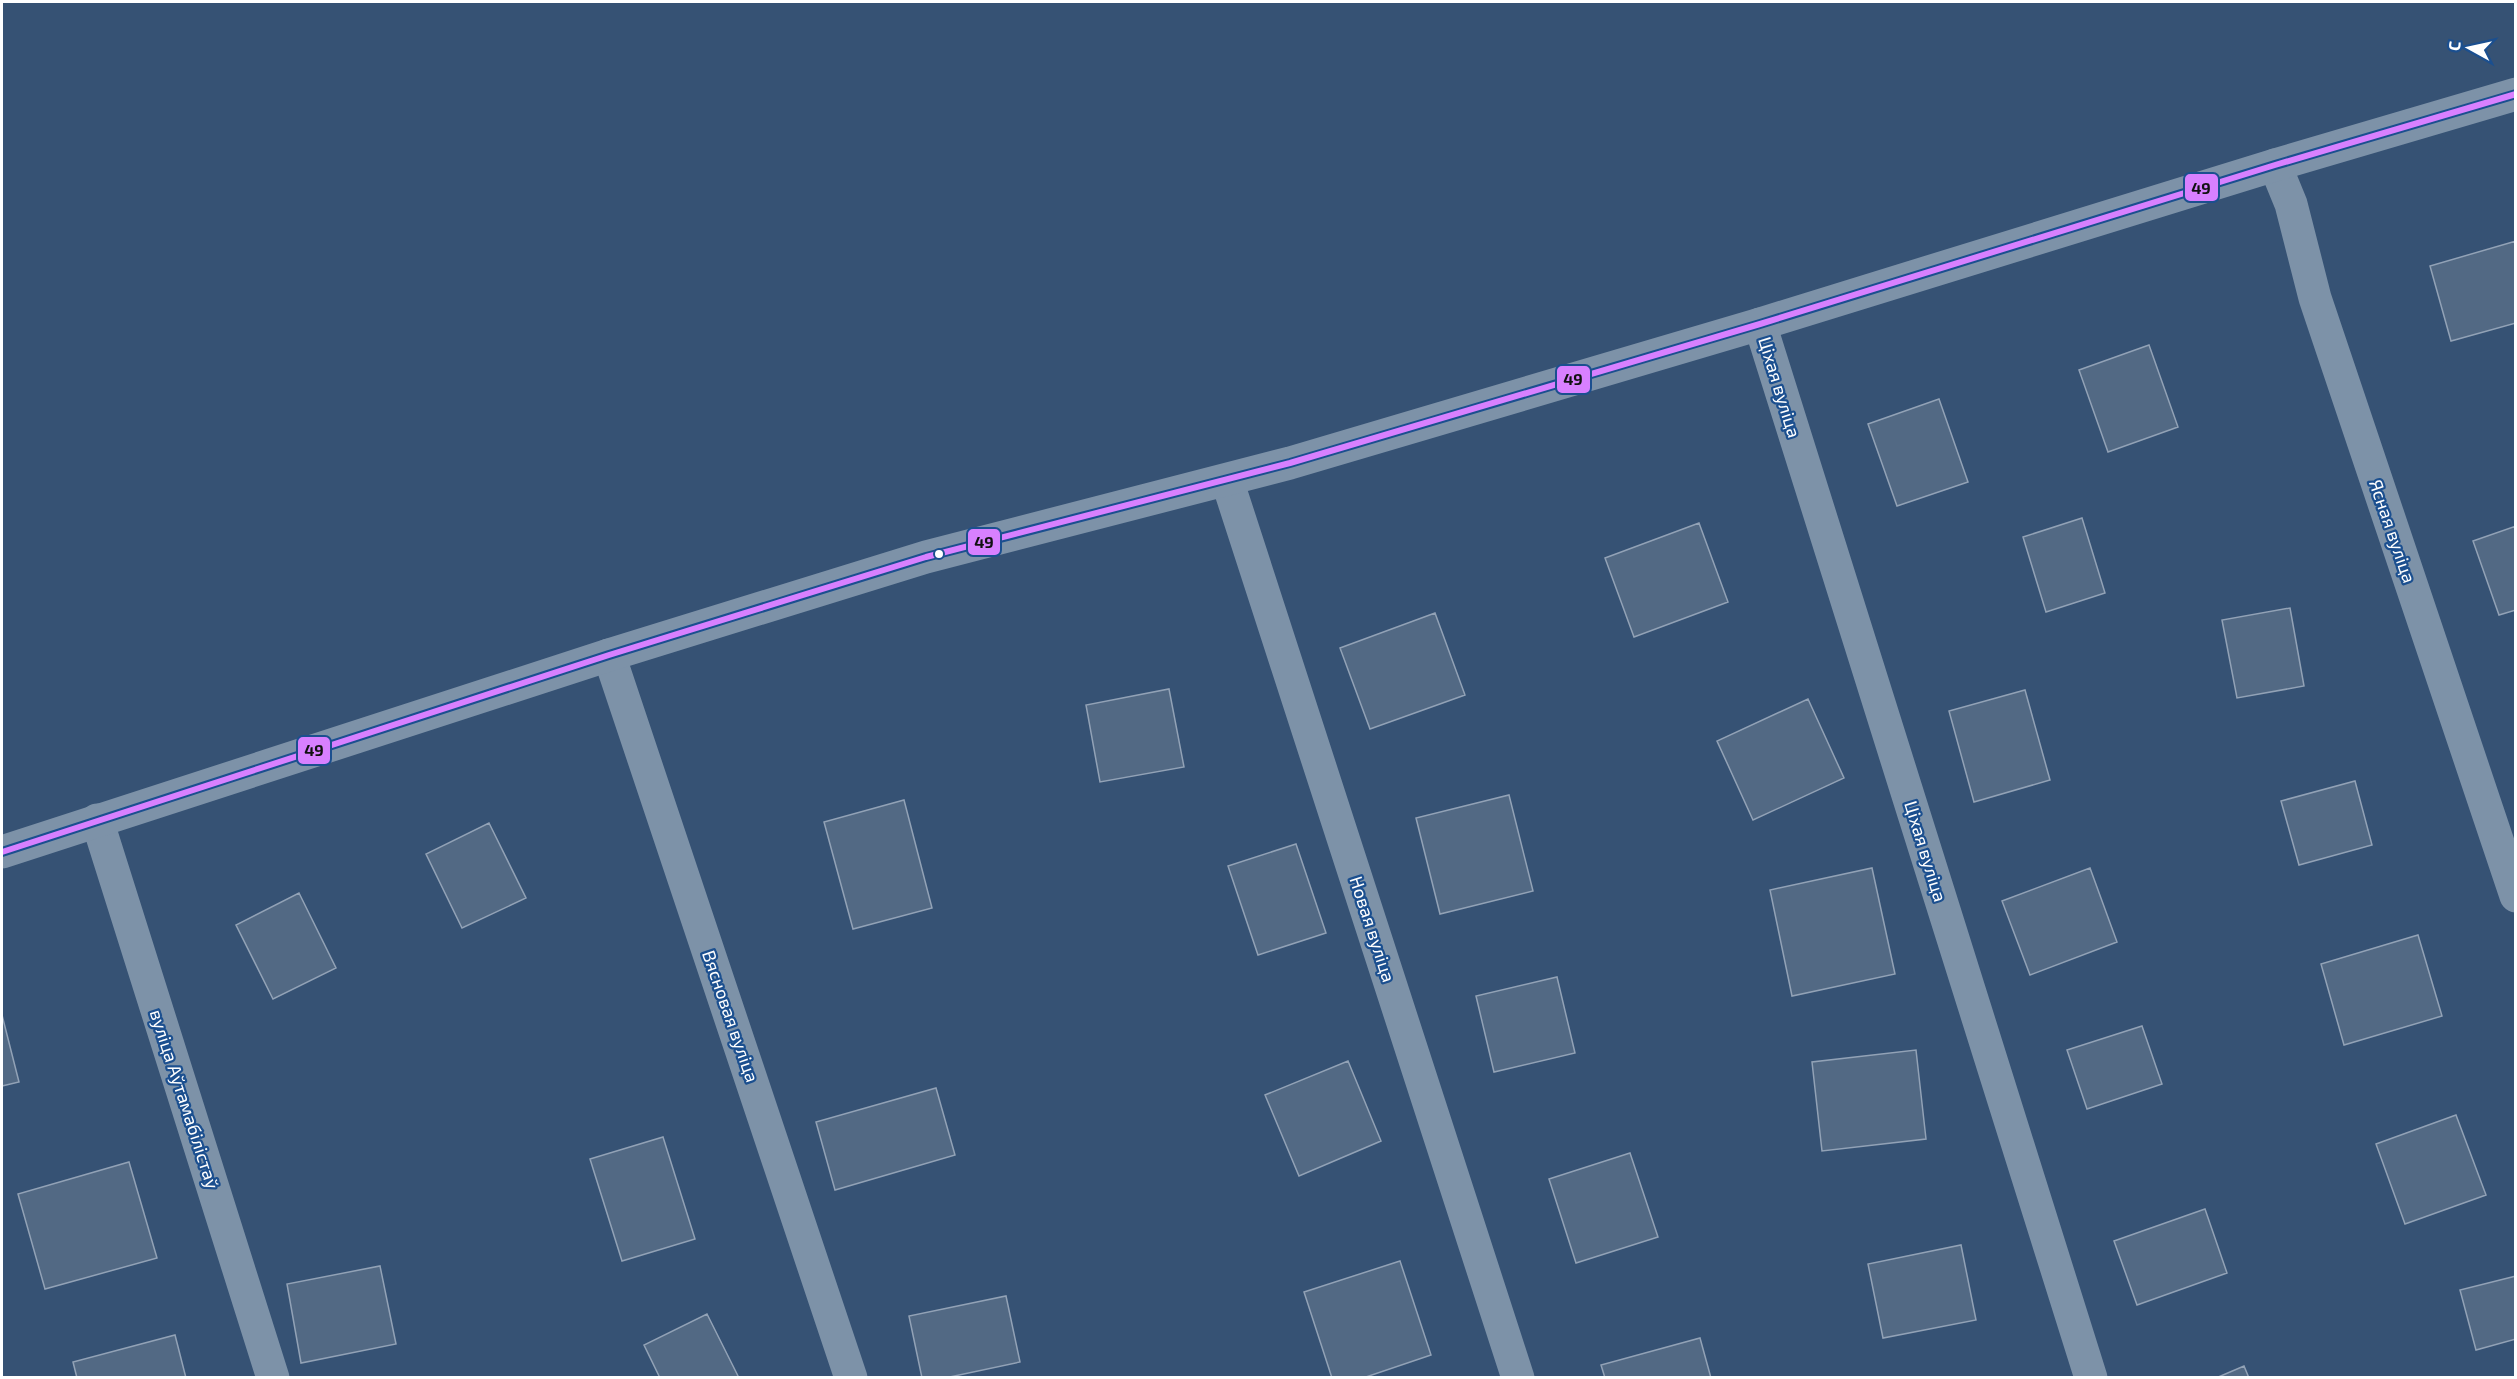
<svg xmlns="http://www.w3.org/2000/svg" width="2517" height="1379" viewBox="0 0 2517 1379" font-family="'Exo 2',sans-serif">
<rect width="100%" height="100%" fill="#365274"/>
<!-- building -->
<path fill="#526984" stroke="#92a2b6" stroke-width="1.5" d="M2516 241V323L2451 341 2430 266Z
M2149 345 2178 427 2108 452 2079 370Z
M1939 399 1968 482 1897 506 1868 424Z
M2082 518 2105 593 2046 612 2023 537Z
M1699 523 1728 602 1634 637 1605 558Z
M2516 526V610L2499 615 2473 541Z
M2290 608 2304 686 2237 698 2222 620Z
M1435 613 1465 695 1370 729 1340 648Z
M1169 689 1184 767 1100 782 1086 705Z
M2025 690 2050 780 1974 802 1949 711Z
M1808 699 1844 778 1753 820 1717 741Z
M2355 781 2372 845 2299 865 2281 801Z
M1509 795 1533 891 1440 914 1416 818Z
M904 800 932 908 853 929 824 822Z
M489 823 526 898 462 928 426 854Z
M1296 844 1326 933 1258 955 1228 866Z
M1872 868 1895 974 1792 996 1770 890Z
M2090 868 2117 942 2030 975 2002 901Z
M299 893 336 968 273 999 236 925Z
M2418 935 2442 1016 2344 1045 2321 964Z
M1557 977 1575 1053 1494 1072 1476 996Z
M2 1015 19 1082 2 1086Z
M2142 1026 2162 1084 2087 1109 2067 1050Z
M1916 1050 1926 1139 1822 1151 1812 1062Z
M1348 1061 1381 1141 1299 1176 1265 1095Z
M936 1088 955 1155 835 1190 816 1122Z
M2456 1115 2486 1195 2405 1224 2376 1144Z
M663 1137 695 1239 622 1261 590 1159Z
M1630 1153 1658 1237 1576 1263 1549 1179Z
M129 1162 157 1258 45 1289 18 1194Z
M2205 1209 2227 1273 2137 1305 2114 1241Z
M1961 1245 1976 1320 1883 1338 1868 1264Z
M1400 1261 1431 1355 1363 1378H1332L1304 1292Z
M380 1266 396 1344 301 1363 287 1284Z
M2516 1276V1339L2476 1350 2460 1290Z
M1006 1296 1020 1362 945 1378H922L909 1316Z
M707 1314 739 1378H660L644 1345Z
M175 1335 186 1378H77L73 1362Z
M1700 1338 1711 1378H1605L1601 1365Z
M2244 1366 2249 1378H2216Z"/>
<g fill="none" stroke-linecap="round" stroke-linejoin="round">
<!-- minor -->
<path stroke="#7d92a8" stroke-width="33" d="M2275 165 2291 204 2315 298 2516 896
M1760 324 2091 1378
M1227 480 1518 1378
M609 655 851 1378
M97 820 273 1378"/>
<!-- tertiary -->
<path stroke="#7d92a8" stroke-width="33" d="M2 852 609 655 926 557 1290 463 1760 324 2275 165 2516 94"/>
<defs>
<path id="bus-1" d="M2 852 609 655 926 557 1290 463 1760 324 2275 165 2516 94"/>
</defs>
<!-- bus-1 casing -->
<use href="#bus-1" stroke="#1b4f8f" stroke-width="10"/>
<!-- bus-1 -->
<use href="#bus-1" stroke="#d880ff" stroke-width="6"/>
</g>
<!-- markers -->
<circle fill="#fff" stroke="#1b4f8f" stroke-width="2" cx="939" cy="554" r="5"/>
<g text-anchor="middle" dominant-baseline="central" stroke-width="4.5" stroke-linejoin="round" paint-order="stroke">
<!-- street labels -->
<g font-size="18" fill="#fff" stroke="#1b4f8f">
<text transform="translate(1780 387) rotate(73)">Ціхая вуліца</text>
<text transform="translate(2393 531) rotate(71)">Ясная вуліца</text>
<text transform="translate(1926 851) rotate(73)">Ціхая вуліца</text>
<text transform="translate(1373 929) rotate(72)">Новая вуліца</text>
<text transform="translate(731 1016) rotate(71)">Вясновая вуліца</text>
<text transform="translate(185 1099) rotate(72)">вуліца Аўтамабілістаў</text>
</g>
</g>
<g stroke="#1b4f8f" stroke-width="2">
<rect x="2184" y="173" width="35" height="29" rx="6" fill="#d880ff"/>
<rect x="1556" y="365" width="35" height="29" rx="6" fill="#d880ff"/>
<rect x="967" y="528" width="34" height="28" rx="6" fill="#d880ff"/>
<rect x="297" y="736" width="34" height="29" rx="6" fill="#d880ff"/>
</g>
<g font-size="16" text-anchor="middle" font-weight="bold" fill="#111">
<text x="2201" y="194">49</text>
<text x="1573" y="385">49</text>
<text x="984" y="548">49</text>
<text x="314" y="756">49</text>
</g>
<!-- border -->
<rect width="2517" height="1379" fill="none" stroke="#ffffff" stroke-width="6"/>
<!-- north arrow -->
<g transform="translate(2469 48) rotate(278)" stroke="#1b4f8f" stroke-width="4.5" paint-order="stroke">
<path d="M0-4.5L10 22L0 15L-10 22Z" fill="#ffffff"/>
<text y="-9" font-size="16" font-weight="bold" text-anchor="middle" fill="#ffffff">С</text>
</g>
</svg>
